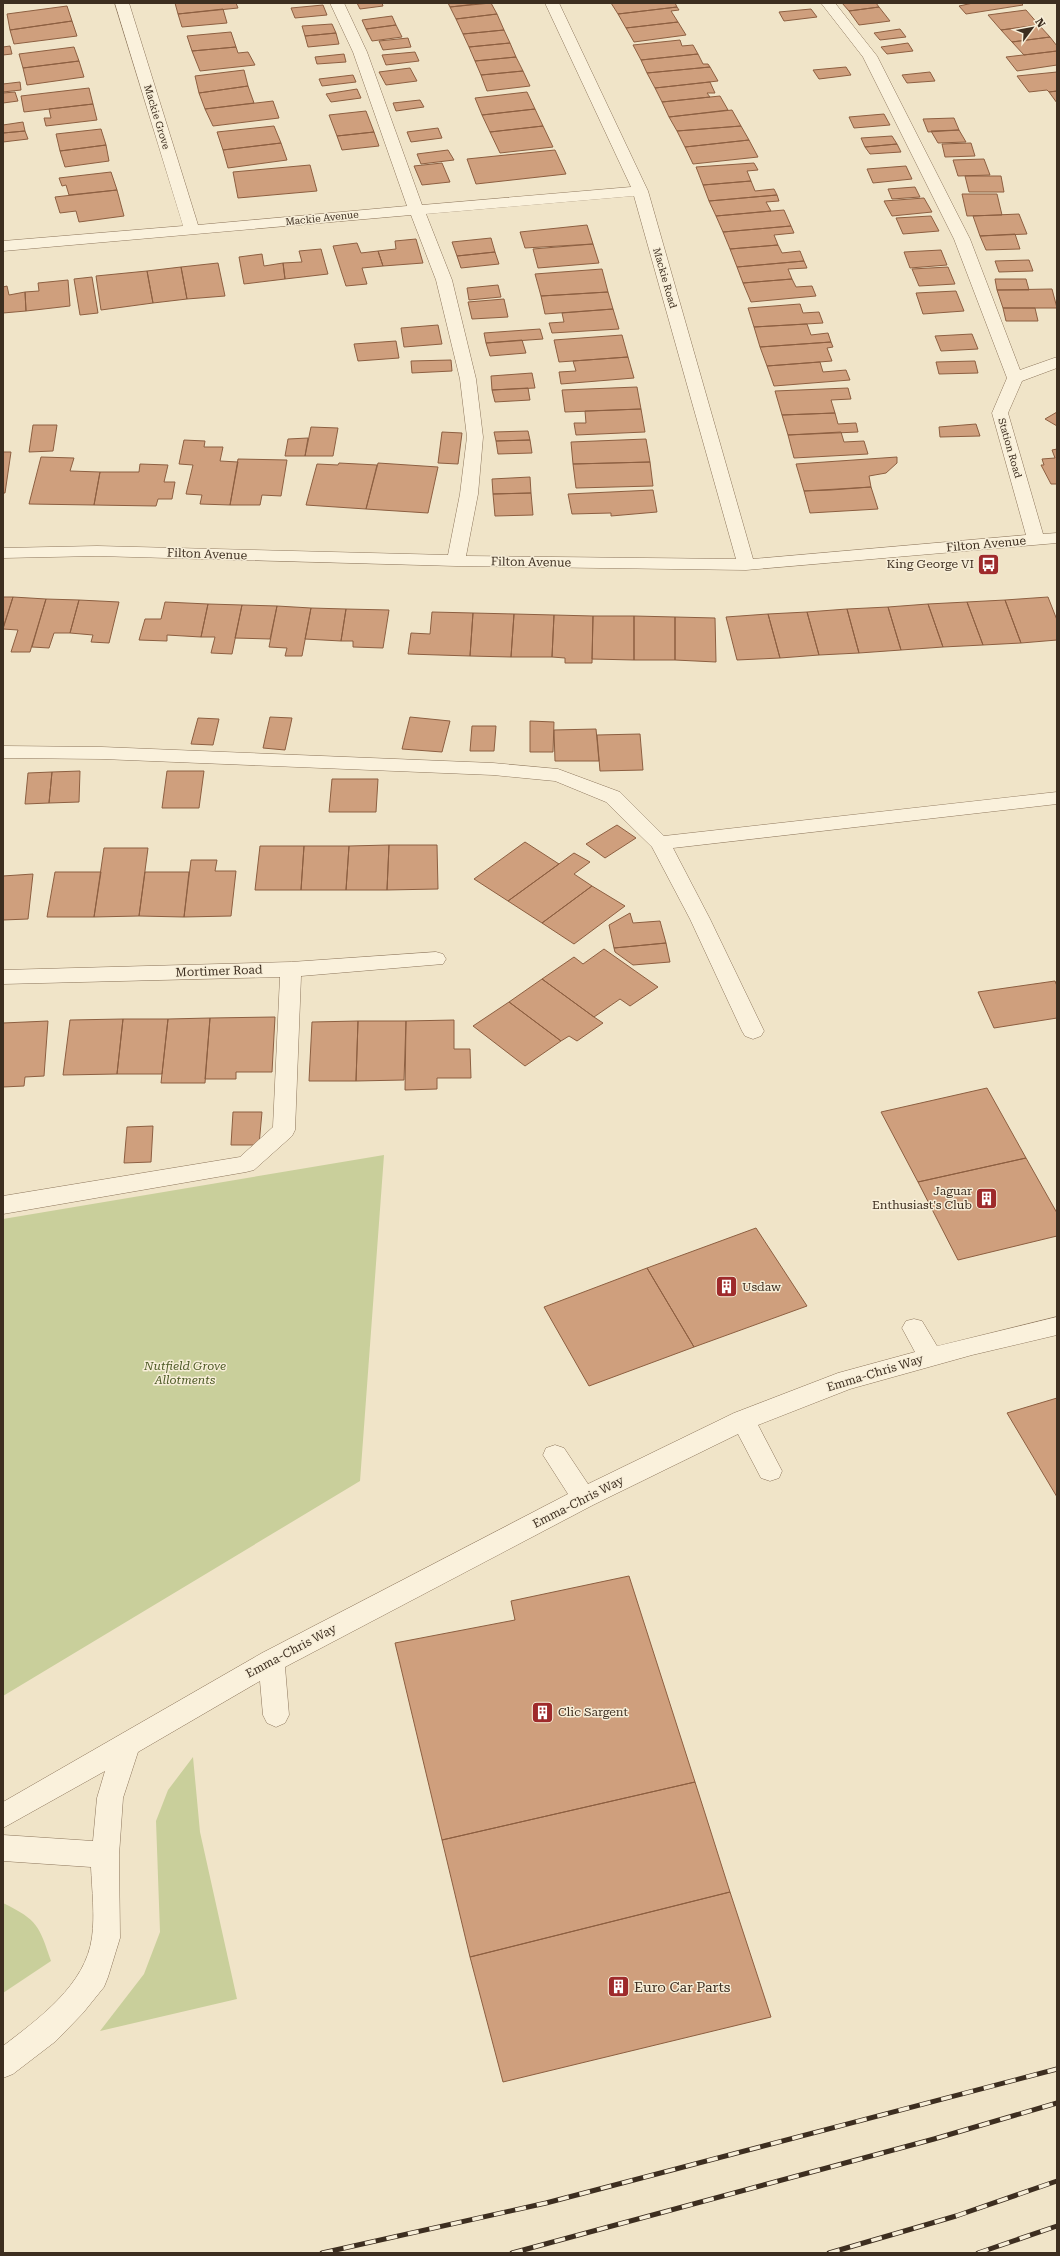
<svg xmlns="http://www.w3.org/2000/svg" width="1060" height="2256" viewBox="0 0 1060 2256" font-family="'Roboto Serif',serif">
<rect width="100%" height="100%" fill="#f0e4c8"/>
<!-- green -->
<path fill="#c9cf9b" d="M384 1155 360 1481 3 1696V1219Z
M193 1757 200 1832 237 1999 100 2031 144 1974 160 1932 156 1821 168 1790Z
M3 1903C38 1920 39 1926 51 1961L3 1993Z"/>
<!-- building -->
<path fill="#cf9f7d" stroke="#8d5f41" d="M175 3H236L238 8 178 14Z
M357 3H382L383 6 360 9Z
M448 3H484L450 7Z
M491 3 497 14 456 19 450 7Z
M611 3H675L677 7 618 14Z
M842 3H876L879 7 849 11Z
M973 3H1021L1023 5 966 14 959 6Z
M323 5 327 15 295 18 291 8Z
M67 6 72 21 10 30 7 14Z
M677 7 679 10 671 11 678 22 626 28 618 14Z
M879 7 890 21 859 25 849 11Z
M223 9 227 23 182 27 178 14Z
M811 9 817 17 784 21 779 12Z
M1026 10 1039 25 1001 30 988 15Z
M497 14 504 30 463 34 456 19Z
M392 16 396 25 366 29 362 20Z
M72 21 77 36 14 44 10 30Z
M678 22 686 35 634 42 626 28Z
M332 24 336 33 305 36 302 26Z
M396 25 402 37 372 41 366 29Z
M1039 25 1050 37 1012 42 1001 30Z
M900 29 906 37 880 40 874 33Z
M504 30 510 43 469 47 463 34Z
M231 32 236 47 192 51 187 36Z
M336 33 339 44 308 47 305 36Z
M1050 37 1057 46V51L1024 55 1012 42Z
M408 38 411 47 383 50 379 41Z
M680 40 682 46 693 45 698 54 641 60 633 45Z
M510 43 516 57 475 61 469 47Z
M908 43 913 51 887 54 881 47Z
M10 46 12 54 3 55V47Z
M74 47 79 61 23 68 19 54Z
M236 47 238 53 248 52 255 65 200 71 192 51Z
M1057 51V65L1017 71 1006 57Z
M415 52 419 61 386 65 382 55Z
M344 54 346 62 317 64 315 57Z
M698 54 703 64H708L710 67 647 73 641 60Z
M516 57 523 71 481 75 475 61Z
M79 61 84 77 27 85 23 68Z
M710 67 718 81 655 88 647 73Z
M846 67 851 75 819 79 813 70Z
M410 68 417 81 386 85 379 72Z
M244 70 248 86 199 93 195 76Z
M523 71 530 86 487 91 481 75Z
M930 72 935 81 907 83 902 75Z
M1057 72V91L1049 92 1047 90 1029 92 1017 76Z
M353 75 356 82 322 86 319 79Z
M20 82 21 90 3 92V84Z
M710 82 715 93H707L710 97 662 102 655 88Z
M248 86 254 103 205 109 199 93Z
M89 88 93 104 24 112 21 96Z
M357 89 361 98 331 102 326 94Z
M1057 91V103L1049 92Z
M15 92 18 101 3 103V93Z
M527 92 535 109 482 115 475 98Z
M720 96 728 110 669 117 662 102Z
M420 100 424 107 396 111 393 103Z
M273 101 279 118 213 126 205 109Z
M93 104 97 120 46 126 44 118H51L49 109Z
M535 109 543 126 490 132 482 115Z
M732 110 741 126 677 131 669 117Z
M366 111 374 132 337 136 329 115Z
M884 114 890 125 854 128 849 117Z
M954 118 959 130 928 132 923 119Z
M23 122 25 131 3 133V125Z
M274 126 281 143 223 150 217 132Z
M543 126 553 147 500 153 490 132Z
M741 126 749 140 685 147 677 131Z
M438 128 442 138 411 142 407 132Z
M101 129 106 145 60 151 56 134Z
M959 130 966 142 938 143 931 131Z
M25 131 28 139 3 142V133Z
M374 132 379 146 342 150 337 136Z
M892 136 897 144 865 147 861 138Z
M749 140 758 157 693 164 685 147Z
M281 143 287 160 228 168 223 150Z
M971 143 975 156 945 157 942 144Z
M897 144 901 152 870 154 865 147Z
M106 145 109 161 65 167 60 151Z
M448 150 454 160 421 164 417 154Z
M555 150 566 174 476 184 467 159Z
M984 159 990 175 958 176 953 160Z
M442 163 450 182 422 185 414 166Z
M754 163 758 170 747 171 751 181 703 185 696 167Z
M310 165 317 191 238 198 233 172Z
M906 166 912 179 873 183 867 169Z
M111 172 117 190 69 195 66 185 62 186 59 178Z
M965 176H1001L1004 192H969Z
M751 181 755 191 774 189 777 195 709 201 703 185Z
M915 187 920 197 892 199 888 189Z
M117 190 124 216 79 222 76 211 60 213 55 197Z
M962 194H997L1002 215 967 216Z
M777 195 779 201 766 202 771 211 716 216 709 201Z
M924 198 932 212 892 216 884 201Z
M784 210 791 226 723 232 716 216Z
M1019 214 1027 234 980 236 973 216Z
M931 216 939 231 903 234 896 218Z
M587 225 593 244 525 248 520 232Z
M791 226 794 233 774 235 778 245 730 249 723 232Z
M1015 234 1020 249 986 250 980 236Z
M491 238 495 252 457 256 452 242Z
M416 239 423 263 383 266 378 251 396 249 395 241Z
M357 243 361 253 378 251 383 266 362 268 367 284 346 286 333 246Z
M593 244 599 263 538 268 533 249Z
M778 245 782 253 800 251 804 261 737 267 730 249Z
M321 249 328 274 285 279 283 263 302 262 299 251Z
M941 250 947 265 910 268 904 252Z
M495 252 499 264 461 268 457 256Z
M262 254 264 266 283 263 285 279 244 284 239 257Z
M1029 260 1033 271 999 272 995 261Z
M804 261 807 268 788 269 792 279 743 283 737 267Z
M218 263 225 296 187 299 181 267Z
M181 267 187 299 153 303 147 271Z
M948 267 955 284 919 286 912 269Z
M602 269 608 292 541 296 535 274Z
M147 271 153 303 101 310 96 276Z
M92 277 98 313 80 315 74 279Z
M792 279 796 287 812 286 816 296 751 302 743 283Z
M995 279H1026L1029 290H997Z
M68 280 70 306 26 311 25 292 39 291 38 283Z
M498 285 501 297 469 300 467 288Z
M7 286 9 295 25 292 26 311 3 313V287Z
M1052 289 1057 308H1003L997 290Z
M956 291 964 311 923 314 916 293Z
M608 292 613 309 545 314 541 296Z
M504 299 508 317 472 319 468 302Z
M800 304 803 313 819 312 823 323 754 327 748 308Z
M1003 308H1035L1038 321H1006Z
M613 309 619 329 552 333 549 323 564 322 562 313Z
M807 324 811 335 828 333 831 342 760 347 754 327Z
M438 325 442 344 404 347 401 328Z
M540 329 543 339 486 343 484 333Z
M972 334 978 349 941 351 935 336Z
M622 335 628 357 559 362 554 340Z
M522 340 526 353 490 356 486 343Z
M396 341 399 358 358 361 354 344Z
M831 342 833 347 827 348 832 361 767 366 760 347Z
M628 357 634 378 561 384 559 372 576 371 573 361Z
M451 360 452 371 412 373 411 361Z
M975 361 978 373 939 374 936 362Z
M820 362 823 372 846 370 850 380 774 386 767 366Z
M532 373 535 388 492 390 491 376Z
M637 387 641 409 565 412 562 390Z
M528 388 530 400 495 402 492 390Z
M848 388 851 399 831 400 835 413 782 415 775 391Z
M641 409 645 432 576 435 574 423H586L585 411Z
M1057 412V426L1045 419Z
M835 413 838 424 856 423 858 432 788 435 782 415Z
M976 424 980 436 940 437 939 427Z
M33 425H57L53 451 29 452Z
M311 427 338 428 333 456H305Z
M528 431 530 440 496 441 494 432Z
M442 432 462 433 458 464 438 463Z
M841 432 844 442 864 441 868 454 794 458 788 435Z
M308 438 305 456H285L288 439Z
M646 439 650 462 573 464 571 442Z
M184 440 205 441 204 447H223L220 461 238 462 230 505 200 504 202 495 186 494 193 465 179 464Z
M530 440 532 453 498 454 496 441Z
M1057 449V484H1051L1041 465H1044L1042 459 1055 458 1052 450Z
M3 452H11L5 493H3Z
M41 457 74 458 70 471 100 472 94 505 29 504Z
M897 457V463L886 473 869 476 871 487 831 490 804 491 796 464Z
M238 459 287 460 281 496 262 495 260 505H230Z
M650 462 653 486 576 488 573 464Z
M339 463 377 465 366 509 306 505 317 464 338 465Z
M378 463 438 467 428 513 366 509Z
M140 464 168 465 164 482H175L172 499H158L156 506 94 505 100 472H139Z
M530 477 531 493 493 494 492 479Z
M871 487 878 509 810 513 804 491Z
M653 490 657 512 611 516V513L572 514 568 494Z
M531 493 533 515 495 516 493 494Z
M3 597H13L3 628Z
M13 597 46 599 30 652H11L18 630 3 629Z
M1048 597 1057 620V640L1021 643 1005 600Z
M46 599 79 600 70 633H54L49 648 32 647Z
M79 600 119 602 109 643 91 642 93 635 70 633Z
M1005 600 1021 643 983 645 967 602Z
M165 602 208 604 201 637 167 635V641L139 640 145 619H161Z
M967 602 983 645 943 647 928 604Z
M208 604 242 605 232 654 211 653 215 637H201Z
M928 604 943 647 901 650 888 607Z
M242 605 277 606 270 639 235 638Z
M277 606 311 608 302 656H285L287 648 269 647Z
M888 607 901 650 859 653 847 609Z
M311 608 346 609 341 641 305 639Z
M346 609 389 610 383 648 353 647V641H341Z
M847 609 859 653 819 655 807 612Z
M432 612 473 613 470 656 408 654 411 633 430 634Z
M807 612 819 655 780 658 768 614Z
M473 613 514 614 511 657 470 656Z
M514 614 554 615 552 657H511Z
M768 614 780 658 737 660 726 617Z
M554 615 593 616 592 663H565V658L552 657Z
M593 616H634V660L592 659Z
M634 616 675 617V660H634Z
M675 617 715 618 716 662 675 660Z
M270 717 292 718 285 750 263 748Z
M410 717 450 721 442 752 402 749Z
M198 718 219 719 213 745 191 744Z
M530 721 554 722 553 752H530Z
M472 726H496L494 751H470Z
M596 729 599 761H555L554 730Z
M640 734 643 770 600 771 597 735Z
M80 771 79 802 49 803 52 772Z
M167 771H204L199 808H162Z
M52 772 49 803 25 804 28 773Z
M332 779H378L376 812H329Z
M617 825 636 838 605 858 586 844Z
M525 842 559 864 508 901 474 879Z
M389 845H437L438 889 387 890Z
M389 845 387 890H346L349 846Z
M260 846H304L301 890H255Z
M304 846H349L346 890H301Z
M104 848H148L139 916 94 917Z
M574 853 590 862 574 874 592 886 542 923 508 901Z
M191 860H217L215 871H236L231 916 184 917Z
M55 872H101L94 917H47Z
M145 872H189L184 917 139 916Z
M33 874 28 919 3 920V876Z
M592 886 625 906 574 944 542 923Z
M630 913 633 923 660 921 666 943 614 948 609 925Z
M666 943 670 962 633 965 615 952 614 948Z
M604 949 658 987 630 1006 620 999 594 1017 542 979 574 957 583 964Z
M542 979 594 1017 603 1023 577 1041 569 1036 561 1041 509 1002Z
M1055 981 1057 986V1018L994 1028 978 992Z
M509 1002 561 1041 525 1066 473 1026Z
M275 1017 272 1072H236V1079H205L210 1018Z
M210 1018 205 1083H161L168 1019Z
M123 1019 117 1074 63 1075 70 1020Z
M123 1019H168L162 1074H117Z
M454 1020V1049H470L471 1078H437V1089L405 1090 406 1021Z
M48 1021 44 1076 25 1077 24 1086 3 1087V1023Z
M358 1021H406L404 1080 356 1081Z
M358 1021 356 1081H309L312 1022Z
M987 1088 1026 1158 918 1182 881 1112Z
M233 1112H262L259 1145H231Z
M153 1126 151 1162 124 1163 127 1127Z
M1026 1158 1057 1213V1236L958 1260 918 1182Z
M756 1228 807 1306 694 1347 647 1268Z
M647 1268 694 1347 589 1386 544 1307Z
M1057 1398V1497L1007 1413Z
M629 1576 695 1782 442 1840 395 1643 515 1620 511 1601Z
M695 1782 730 1892 470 1957 442 1840Z
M730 1892 771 2017 503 2082 470 1957Z"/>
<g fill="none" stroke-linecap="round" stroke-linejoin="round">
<defs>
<path id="minor" d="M115 3H129L198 225 407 206 353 52 330 3H344L367 52 422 205 631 187 545 3H559L648 191 753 559 1026 535 992 413 1007 378 954 239 863 57 821 3H835L877 56 970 239 1020 370 1057 357V368L1022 381 1008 413 1043 534 1057 533V543L746 570 456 566 97 556 3 558V548L97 546 448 555 460 494 467 437 460 379 436 280 411 215 3 251V241L183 226ZM634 196 736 559 466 556 478 494 483 437 476 379 452 280 426 214Z
M3 746 102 747 493 763 558 769 620 792 664 836 1057 792V804L673 848 710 919 764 1031 761 1036 753 1039 745 1036 742 1031 690 919 652 847 606 802 555 781 493 775 102 759 3 758Z
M436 952 443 954 446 959 443 964 301 976 295 1130 292 1136 254 1170 246 1172 3 1214V1196L240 1157 273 1127 280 977 3 984V970L291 962Z
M1057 1317V1335L972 1355 850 1389 758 1425 782 1471 779 1478 770 1481 761 1478 738 1434 593 1505 285 1667 289 1715 285 1723 276 1727 267 1723 263 1715 260 1681 138 1752 123 1798 119 1855 120 1938 108 1977 104 1987 83 2013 56 2041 13 2074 3 2078V2046C38 2019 86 1985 92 1937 95 1915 92 1890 91 1867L3 1861V1835L93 1841 97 1798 105 1771 3 1828V1802L262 1653 568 1494 543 1455 546 1448 555 1445 564 1448 588 1484 734 1413 838 1373 915 1352 902 1328 906 1321 914 1319 922 1321 937 1346Z"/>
</defs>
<!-- minor casing -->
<use href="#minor" stroke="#8d765c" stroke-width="1"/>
<!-- minor -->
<use href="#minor" fill="#faf1dc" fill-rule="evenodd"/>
<defs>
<path id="rail" d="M322 2253 546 2203 1057 2069
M512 2253 934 2139 1057 2103
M829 2253 956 2216 1057 2181
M978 2253 1057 2226"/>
</defs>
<!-- rail casing -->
<use href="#rail" stroke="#3d2e20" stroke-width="5"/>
<!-- rail -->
<use href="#rail" stroke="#f7eed8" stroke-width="3.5" stroke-dasharray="11" stroke-linecap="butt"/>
</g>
<!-- icons -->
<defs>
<symbol id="bus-square" viewBox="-11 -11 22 22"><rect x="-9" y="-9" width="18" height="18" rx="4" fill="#9e2a2b" stroke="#f7eed8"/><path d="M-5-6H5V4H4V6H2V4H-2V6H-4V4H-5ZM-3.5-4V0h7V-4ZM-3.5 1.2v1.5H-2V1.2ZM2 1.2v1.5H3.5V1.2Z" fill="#fff"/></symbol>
<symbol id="building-square" viewBox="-11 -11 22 22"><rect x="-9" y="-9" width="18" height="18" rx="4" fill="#9e2a2b" stroke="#f7eed8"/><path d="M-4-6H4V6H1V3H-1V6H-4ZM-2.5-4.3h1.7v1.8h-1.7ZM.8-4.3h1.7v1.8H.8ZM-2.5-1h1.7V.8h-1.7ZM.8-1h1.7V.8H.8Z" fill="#fff"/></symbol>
</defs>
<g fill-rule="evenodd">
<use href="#bus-square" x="976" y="552" width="25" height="25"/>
<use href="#building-square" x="974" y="1186" width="25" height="25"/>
<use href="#building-square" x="714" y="1274" width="25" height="25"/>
<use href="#building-square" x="530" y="1700" width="25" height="25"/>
<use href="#building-square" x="606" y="1974" width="25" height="25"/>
</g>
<g text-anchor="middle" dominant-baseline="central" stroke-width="3" stroke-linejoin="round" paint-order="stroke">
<!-- far-street labels -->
<g font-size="10" fill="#3d2e20" stroke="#f7eed8">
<text transform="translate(157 117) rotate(73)">Mackie Grove</text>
<text transform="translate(322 218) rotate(-6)">Mackie Avenue</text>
<text transform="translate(665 278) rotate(74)">Mackie Road</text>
<text transform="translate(1010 448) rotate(74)">Station Road</text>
</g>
<!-- street labels -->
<g font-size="12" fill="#3d2e20" stroke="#f7eed8">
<text transform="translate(986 544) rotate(-5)">Filton Avenue</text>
<text transform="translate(207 554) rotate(2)">Filton Avenue</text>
<text transform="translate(531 562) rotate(1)">Filton Avenue</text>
<text transform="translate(219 971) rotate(-2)">Mortimer Road</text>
<text transform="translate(875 1373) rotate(-17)">Emma-Chris Way</text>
<text transform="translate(578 1502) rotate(-27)">Emma-Chris Way</text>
<text transform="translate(291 1651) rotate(-28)">Emma-Chris Way</text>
</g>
<!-- poi labels -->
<g font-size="12" fill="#3d2e20" stroke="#f7eed8" text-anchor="end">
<text x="974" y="564">King George VI</text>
<text x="972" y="1191">Jaguar<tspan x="972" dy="14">Enthusiast's Club</tspan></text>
<text x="742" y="1287" text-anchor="start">Usdaw</text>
<text x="558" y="1712" text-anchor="start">Clic Sargent</text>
</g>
<!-- park labels -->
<g font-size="12" font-style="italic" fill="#4d5a26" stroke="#f7eed8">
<text x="185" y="1366">Nutfield Grove<tspan x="185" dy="14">Allotments</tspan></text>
</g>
<!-- near-poi labels -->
<g font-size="14" fill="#3d2e20" stroke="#f7eed8" text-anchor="start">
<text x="634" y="1987">Euro Car Parts</text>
</g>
</g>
<!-- border -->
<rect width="1060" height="2256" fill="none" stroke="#3d2e20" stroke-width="8"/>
<!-- north arrow -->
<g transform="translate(1032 28) rotate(58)" stroke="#f7eed8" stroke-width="3" paint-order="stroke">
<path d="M0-3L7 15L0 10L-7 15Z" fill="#3d2e20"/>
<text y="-6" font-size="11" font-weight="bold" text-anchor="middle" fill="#3d2e20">N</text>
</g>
</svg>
